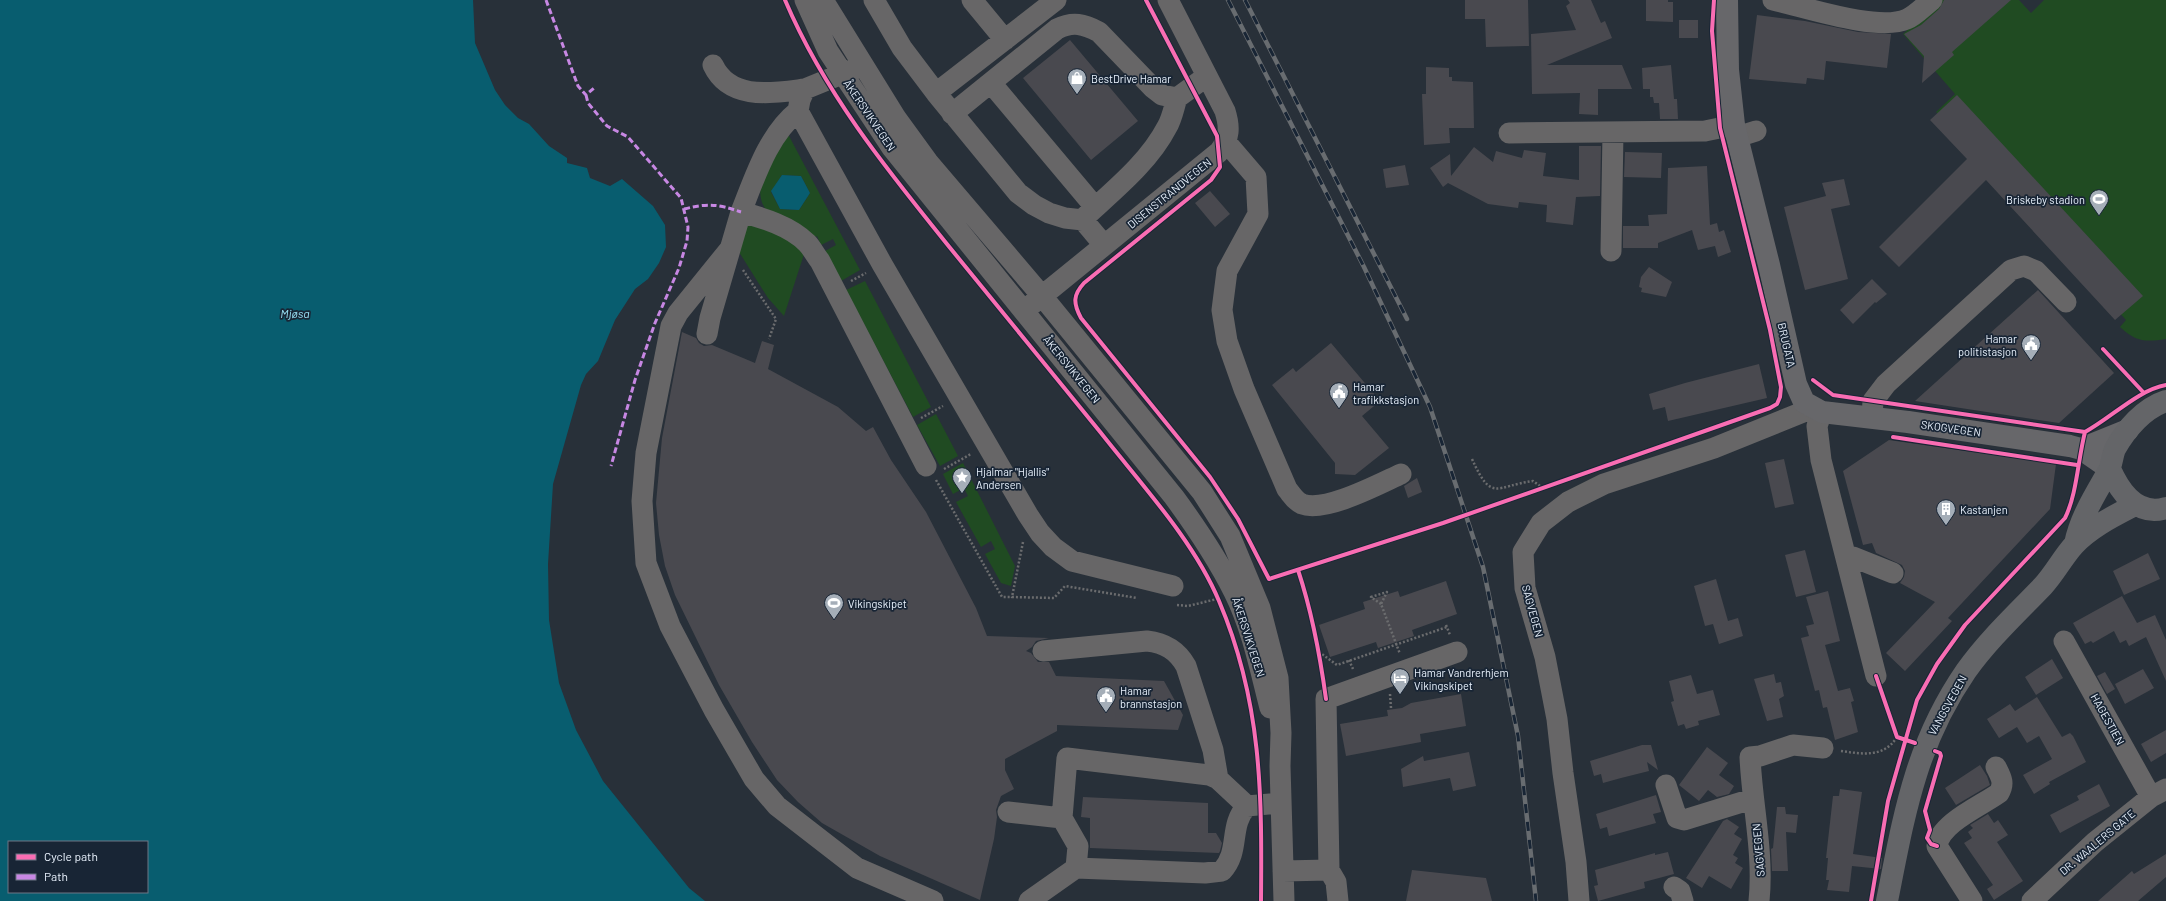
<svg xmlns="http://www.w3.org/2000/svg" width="2166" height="901" viewBox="0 0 2166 901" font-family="Barlow,sans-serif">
<rect width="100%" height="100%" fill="#283039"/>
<!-- green -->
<path fill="#204b22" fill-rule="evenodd" d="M1942 0H2019L2031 13 2044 0H2166V339C2145 342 2136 342 2120 327L2126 320 1936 112 1955 94 1903 34Z
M786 136H789L860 270 841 281 825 251 836 245 833 239 821 245 817 236 815 237 766 210C749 186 774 157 786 136ZM782 175 801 176 810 193 799 210 780 209 771 192Z
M746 221 760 223 805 251 784 316 768 298 739 252Z
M865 281 931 407 913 417 846 290Z
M936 414 958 456 940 466 917 425Z
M963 463 1015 566 1011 586 1001 583 985 554 995 549 991 541 981 547 956 502 968 496 964 488 953 494 943 474Z"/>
<!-- water -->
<path fill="#085d6f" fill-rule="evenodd" d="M0 0H473L475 43 495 90 505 105 518 118 529 124 549 146 567 158V163L587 168 590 178 610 186 622 179 653 206 665 225 666 247 659 263 648 279 635 289 615 320 598 361 586 374 581 385 553 484 548 564 549 620 559 683 576 730 603 781 689 888 705 901H0ZM9 842H147V892H9Z
M782 175 801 176 810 193 799 210 780 209 771 191Z"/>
<!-- building -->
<path fill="#49494f" d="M1465 0H1528L1529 46 1486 47 1485 19H1465Z
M1568 0H1591L1601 23 1605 21 1612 38 1547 65H1622L1632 89H1598V115L1579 114 1580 93 1532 94 1531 34 1576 30 1566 6 1570 3Z
M1646 0H1668V2H1673V22L1646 21Z
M1944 0H2011L1952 52 1954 55 1922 83 1924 56 1904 34 1921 25 1939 9Z
M1757 15 1805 21 1858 32 1891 34 1887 68 1826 61 1824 80 1807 78 1806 84 1749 79Z
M1679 20H1698V38H1679Z
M1070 40 1138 121 1091 160 1023 78Z
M1671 65 1674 99H1677L1678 119H1660L1659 103H1654L1653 97H1650V89H1643L1642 68Z
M1426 67 1449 68V77H1452V81L1473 82 1474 128H1449L1450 143 1424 145 1422 94H1426Z
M1957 95 2143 296 2115 320 1986 180 1899 267 1879 247 1967 159 1930 120Z
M1579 146H1601L1600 196 1576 197 1573 225 1546 222 1547 205 1519 202 1518 208 1488 204 1448 183 1443 187 1430 168 1450 154 1451 176 1474 147 1493 162 1496 151 1522 158 1524 150 1546 153 1543 176 1579 180Z
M1625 152 1662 153 1661 178 1624 177Z
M1405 165 1409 185 1386 188 1383 169Z
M1707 166 1710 225 1717 223 1719 232 1724 230 1731 252 1718 257 1715 246 1698 250 1692 230 1658 243V248H1623V226H1649L1648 215 1667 214 1668 168Z
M1844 179 1850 205 1831 209 1848 279 1805 290 1784 207 1826 196 1822 183Z
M1210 191 1230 214 1215 227 1195 203Z
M1649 267 1672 282 1666 297 1641 292 1642 288 1639 287 1641 277Z
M1872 279 1887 294 1876 303 1875 302 1853 324 1840 310Z
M2038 290 2114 373 2059 423 1915 401Z
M682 332 696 338 699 343 704 346 712 345 755 363 762 341 774 345 768 369 838 407 866 431 873 427 891 460 926 512 976 608 987 636 1049 638 1036 641 1032 647 1026 651 1031 653 1038 662H1049L1056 676 1164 681 1183 715 1178 730 1057 725V731L1005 759V770L1014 789 1001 796 996 810 997 817 994 839 980 900 880 856 822 823 798 802 777 780 752 742 719 685 675 595 665 566 659 535 656 503 662 438Z
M1331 343 1380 401 1362 416 1389 448 1355 475 1335 474V463L1272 385 1293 368 1296 372Z
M1759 364 1767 398 1668 421 1665 407 1653 410 1649 394 1685 383Z
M1889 440 2056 464 2050 509 1948 618 1952 621 1905 671 1886 653 1935 602 1900 583 1904 577 1905 571 1902 565 1876 553 1872 543 1863 545 1843 471Z
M1784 459 1794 504 1775 508 1765 463Z
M1417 478 1422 492 1408 498 1404 486Z
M1805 550 1816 592 1796 597 1785 555Z
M2148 553 2160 579 2124 595 2113 571Z
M1716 579 1728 621 1738 618 1743 636 1719 644 1713 624 1705 626 1694 586Z
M1446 581 1457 614 1412 630 1414 636 1378 648 1376 642 1330 657 1319 625 1365 609 1363 602 1398 591 1400 597Z
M1828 591 1840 641 1825 645 1838 691 1850 688 1854 701 1851 702 1858 732 1835 740 1827 707 1823 708 1819 690 1815 691 1801 638 1809 636 1806 626 1814 624 1806 597Z
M2122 596 2137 623 2155 615 2166 640V681L2146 637 2129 646 2126 640 2120 643 2114 631 2093 643 2091 641 2085 644 2073 623Z
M2052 659 2063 678 2036 695 2025 677Z
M2143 669 2154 688 2125 704 2115 684Z
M2105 672 2115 689 2107 694 2097 676Z
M1774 674 1776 683 1781 682 1784 696 1779 699 1783 717 1767 721 1754 679Z
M1691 675 1697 694 1713 690 1720 715 1698 721 1699 725 1686 729 1684 724 1678 726 1671 702 1674 701 1669 681Z
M1461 694 1466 726 1420 734 1421 742 1346 756 1340 724 1388 716 1387 710 1402 708 1411 703Z
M2037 697 2062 737 2070 733 2073 736 2086 762 2049 782 2050 784 2034 794 2023 775 2052 759 2039 736 2027 743 2017 727 1999 738 1987 719 2010 704 2015 711Z
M2166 730V753L2151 762 2141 744Z
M1642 745H1651L1658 770 1647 762 1649 771 1621 778 1603 783 1601 774 1594 776 1590 761Z
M1707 747 1728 763 1719 775 1734 786 1729 794 1717 797 1708 790 1699 801 1679 785Z
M1469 752 1476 786 1453 791 1450 778 1403 787 1401 769 1423 756 1424 761Z
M1980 765 1987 776 1990 785 1956 805 1945 788Z
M2099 784 2110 806 2060 833 2050 815 2079 800 2077 796Z
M1840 789 1862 792 1853 854 1882 858 1881 869 1852 866 1849 892 1827 890 1829 880H1826L1828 858H1826L1833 796H1839Z
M1656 795 1661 812 1653 814 1656 823 1609 836 1607 827 1600 829 1596 814Z
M1083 797 1208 803V833H1216L1222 843 1220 851 1219 853 1090 848V818L1081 817Z
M1777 807H1785L1786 814 1798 815 1796 833 1786 832 1788 871H1772L1771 849 1773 848Z
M1988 814 1994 823 1998 820 2008 835 1997 842 2023 881 1994 900 1987 889 1993 885 1964 843 1972 838 1968 832 1973 828 1970 825Z
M1727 819 1739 827 1734 834 1742 839 1733 855 1738 858 1735 863 1743 868 1731 889 1709 876 1702 888 1686 878 1723 821Z
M1668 852 1674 874 1644 882 1645 888 1598 901 1594 886 1598 885 1595 870 1655 853V855Z
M2166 854V877L2138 901H2098L2132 871 2134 874Z
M1412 870 1486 878 1492 901H1406Z"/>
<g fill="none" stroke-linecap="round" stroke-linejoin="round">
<!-- path -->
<path stroke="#6b6c6e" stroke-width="2.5" stroke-dasharray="2 2" stroke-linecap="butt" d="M743 270 776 319 769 339
M851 281 866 273
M921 418 943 406
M1472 459C1492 503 1495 486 1533 481L1543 488
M944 469 971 454
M936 480 1002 597H1012
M1023 542 1012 597 1054 598 1065 586 1137 598
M1381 604 1371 597 1387 592 1381 604 1400 654
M1177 605 1188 606 1217 599
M1446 625 1450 635
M1319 652 1337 665 1447 627
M1349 660 1353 669
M1390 694 1391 708
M1841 751C1862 754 1884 758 1897 737"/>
<!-- minor -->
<path stroke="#676667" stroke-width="21" d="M805 0 828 51 892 148 1174 497C1196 527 1217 558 1234 592 1252 628 1260 669 1270 708
M823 0 896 118 928 162 1042 296 1202 492 1230 536 1260 608 1278 678 1281 733 1280 766 1284 901
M874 0 902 48 936 93 1018 193 1034 205 1049 213 1065 218 1083 220 1104 245
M972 0 1005 40
M1773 0C1805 7 1878 32 1907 19 1916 15 1924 6 1932 0
M713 65C730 101 772 93 805 89
M854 69 805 89 800 100 798 111 882 264 1028 515 1040 533 1053 547 1072 561 1173 586
M991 83 1095 207
M936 93 1056 0
M952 114 1057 29C1073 21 1084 24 1099 32L1153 88 1162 95 1177 98 1207 76
M1509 133 1705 131 1734 125
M1737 137 1756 131
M1226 142 1256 177 1258 214 1227 271 1222 310 1227 341 1244 389 1287 489C1292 495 1295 501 1302 504 1325 513 1379 484 1401 474
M741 212C755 177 768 135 798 111
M1086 216C1114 190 1149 162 1167 127 1172 119 1174 107 1177 98
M729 250 678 313 671 326 646 453 642 501 646 563 670 626 714 710 754 779 777 806 857 868 933 901
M1611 251 1613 132
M1031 305 1219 152C1230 138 1230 127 1225 111L1168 0
M707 334 710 318 741 212C763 218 790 226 807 243 812 248 815 255 820 261L926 466
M1822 412 1817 426 1821 460 1876 676
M1872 417 1873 401 1886 384 2011 270 2024 266 2036 271 2066 302
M1847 558 1853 557 1893 573
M2064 641 2151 797
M1043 651 1147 641C1165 643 1177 650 1186 666L1213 750 1218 779
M1666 785 1677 818 1684 820 1752 799
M1008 812 1062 818
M1076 868 1078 846 1062 818 1067 758 1209 775 1218 779 1247 806
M1329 870 1326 699 1457 652
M1283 871 1329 870 1336 882 1338 901
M1674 887 1680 891 1683 901
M1029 901 1076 868 1205 873 1222 871C1241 850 1228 826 1247 806L1281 803
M1579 901 1576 862 1563 773 1557 719 1545 657 1525 588 1523 552 1541 523 1568 502 1604 484 1714 448 1813 408
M1759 901C1764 853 1752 805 1750 757L1760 756 1793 745 1823 748
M1972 901 1937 846C1940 823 1981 806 1999 793 2005 783 2001 777 1996 767
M2032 901 2095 842 2151 797 2166 789"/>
<!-- major -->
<path stroke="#67676a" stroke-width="22" d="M1727 0 1728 70 1734 125 1769 265 1796 384 1804 402 1822 412 1908 422 2070 446 2081 449 2110 469
M2081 449 2128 430"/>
<!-- highway -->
<path stroke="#646568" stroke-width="22" d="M2110 469C2120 492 2137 517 2166 508
M2075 544C2080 518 2095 495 2108 472 2112 465 2112 456 2115 449 2126 429 2144 408 2166 401
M1887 901C1904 816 1915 745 1966 671 1988 640 2017 613 2043 586 2055 573 2063 557 2074 545 2091 527 2114 516 2135 505"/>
<defs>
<path id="rail" d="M1228 0 1364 267 1430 407 1483 567 1518 736 1536 901
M1245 0 1407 319"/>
</defs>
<!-- rail casing -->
<use href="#rail" stroke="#686c70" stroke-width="4.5"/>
<!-- rail -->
<use href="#rail" stroke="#182535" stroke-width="3" stroke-dasharray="9" stroke-linecap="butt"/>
<!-- quiet -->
<path stroke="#c787e3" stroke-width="3" stroke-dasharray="6 3" stroke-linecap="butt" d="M546 0 578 86 586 95 594 88
M586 95 588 103 607 126 628 137 681 198 688 227 687 241 679 268 655 323 635 380 611 466
M684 209C709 203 717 204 741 212"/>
<defs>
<path id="cycleway" d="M785 0C825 94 888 171 951 249 1001 310 1051 372 1101 433 1141 484 1194 541 1219 601 1262 702 1262 794 1261 901
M1146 0 1217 136 1220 167 1211 180 1084 283C1073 295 1073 303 1081 318L1210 477 1238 519 1269 579 1443 523 1770 408 1777 404 1780 397 1781 387 1770 330 1720 128 1712 31 1714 0
M2103 349 2144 393
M1813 380 1833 395 2085 432C2111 418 2138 390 2166 385
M1893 437 2077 465
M1298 570C1312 612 1320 655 1326 699
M1876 676 1897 737 1915 743
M1935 751 1940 753 1941 756 1925 811 1930 830 1927 838 1931 844 1937 846
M1871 901 1888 801 1917 700 1937 664 1965 625 2065 518C2077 494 2078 459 2085 432"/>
</defs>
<!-- cycleway casing -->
<use href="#cycleway" stroke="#182535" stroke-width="6"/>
<!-- cycleway -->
<use href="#cycleway" stroke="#f96db3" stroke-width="4"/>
</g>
<!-- icons -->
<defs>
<symbol id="shop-pin" viewBox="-11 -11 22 30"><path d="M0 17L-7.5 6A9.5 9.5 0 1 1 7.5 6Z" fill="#a5aeb8" stroke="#182535"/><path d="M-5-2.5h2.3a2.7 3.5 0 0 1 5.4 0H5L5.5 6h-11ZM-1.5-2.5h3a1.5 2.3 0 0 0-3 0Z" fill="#fff"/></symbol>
<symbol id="stadium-pin" viewBox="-11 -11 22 30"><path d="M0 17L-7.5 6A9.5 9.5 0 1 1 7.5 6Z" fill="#a5aeb8" stroke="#182535"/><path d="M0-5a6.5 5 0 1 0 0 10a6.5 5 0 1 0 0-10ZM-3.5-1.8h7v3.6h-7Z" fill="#fff"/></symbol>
<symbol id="civic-pin" viewBox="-11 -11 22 30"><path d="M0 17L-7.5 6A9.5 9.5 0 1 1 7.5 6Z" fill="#a5aeb8" stroke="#182535"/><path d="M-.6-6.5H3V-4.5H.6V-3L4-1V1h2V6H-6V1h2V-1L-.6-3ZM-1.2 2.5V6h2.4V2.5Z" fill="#fff"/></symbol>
<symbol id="sight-pin" viewBox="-11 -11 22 30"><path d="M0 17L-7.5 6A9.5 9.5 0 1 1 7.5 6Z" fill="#a5aeb8" stroke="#182535"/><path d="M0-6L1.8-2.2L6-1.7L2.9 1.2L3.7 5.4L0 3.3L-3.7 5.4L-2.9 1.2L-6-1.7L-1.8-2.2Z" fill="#fff"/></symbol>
<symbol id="building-pin" viewBox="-11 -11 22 30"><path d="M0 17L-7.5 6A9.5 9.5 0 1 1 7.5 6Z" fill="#a5aeb8" stroke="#182535"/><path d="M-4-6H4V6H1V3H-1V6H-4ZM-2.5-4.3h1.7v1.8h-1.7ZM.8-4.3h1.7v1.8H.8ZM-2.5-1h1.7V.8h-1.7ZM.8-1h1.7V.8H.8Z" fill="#fff"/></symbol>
<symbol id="hotel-pin" viewBox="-11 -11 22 30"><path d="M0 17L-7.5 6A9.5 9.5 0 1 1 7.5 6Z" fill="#a5aeb8" stroke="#182535"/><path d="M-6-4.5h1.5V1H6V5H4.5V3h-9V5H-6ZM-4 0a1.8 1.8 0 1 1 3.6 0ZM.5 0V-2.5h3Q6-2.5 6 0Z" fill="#fff"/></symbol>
</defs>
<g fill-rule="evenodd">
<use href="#shop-pin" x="1066" y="67" width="22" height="30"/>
<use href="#stadium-pin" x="2088" y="188" width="22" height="30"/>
<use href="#civic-pin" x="2020" y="333" width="22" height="30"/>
<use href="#civic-pin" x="1328" y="381" width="22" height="30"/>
<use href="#sight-pin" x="951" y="466" width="22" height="30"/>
<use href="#building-pin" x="1935" y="498" width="22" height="30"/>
<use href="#stadium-pin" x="823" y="592" width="22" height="30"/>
<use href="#hotel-pin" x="1389" y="667" width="22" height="30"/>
<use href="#civic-pin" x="1095" y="685" width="22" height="30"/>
</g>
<g text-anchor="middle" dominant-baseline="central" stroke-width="3.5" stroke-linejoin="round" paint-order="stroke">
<!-- poi labels -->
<g font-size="11" fill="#e9f2fd" stroke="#182535" text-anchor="start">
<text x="1091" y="78">BestDrive Hamar</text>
<text x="2085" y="199" text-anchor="end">Briskeby stadion</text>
<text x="2017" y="338" text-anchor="end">Hamar<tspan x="2017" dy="13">politistasjon</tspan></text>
<text x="1353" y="386">Hamar<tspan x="1353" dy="13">trafikkstasjon</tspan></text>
<text x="976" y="471">Hjalmar "Hjallis"<tspan x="976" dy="13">Andersen</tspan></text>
<text x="1960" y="509">Kastanjen</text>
<text x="848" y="603">Vikingskipet</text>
<text x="1414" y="672">Hamar Vandrerhjem<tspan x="1414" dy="13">Vikingskipet</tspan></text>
<text x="1120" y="690">Hamar<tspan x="1120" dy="13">brannstasjon</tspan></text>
</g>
<!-- street labels -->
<g font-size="11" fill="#e9f2fd" stroke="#182535">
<text transform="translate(870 115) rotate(56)">ÅKERSVIKVEGEN</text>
<text transform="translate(1169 193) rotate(-39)">DISENSTRANDVEGEN</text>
<text transform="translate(1787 345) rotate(77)">BRUGATA</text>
<text transform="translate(1072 369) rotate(51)">ÅKERSVIKVEGEN</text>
<text transform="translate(1951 428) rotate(8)">SKOGVEGEN</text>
<text transform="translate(1533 611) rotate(75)">SAGVEGEN</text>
<text transform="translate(1249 637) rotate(72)">ÅKERSVIKVEGEN</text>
<text transform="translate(1947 705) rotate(-61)">VANGSVEGEN</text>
<text transform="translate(2108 719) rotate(61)">HAGESTIEN</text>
<text transform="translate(2097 842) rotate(-40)">DR. WAALERS GATE</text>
<text transform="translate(1758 850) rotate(-95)">SAGVEGEN</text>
</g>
<!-- water labels -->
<g font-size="12" font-style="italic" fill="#97e0f5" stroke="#182535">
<text x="295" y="313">Mjøsa</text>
</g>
</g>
<!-- legend -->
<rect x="8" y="841" width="140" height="52" fill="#182535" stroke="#6c7785"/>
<rect x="16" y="854" width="20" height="6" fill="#f96db3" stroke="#6c7785"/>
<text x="44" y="861" font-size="12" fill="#e9f2fd">Cycle path</text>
<rect x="16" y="874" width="20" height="6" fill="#c787e3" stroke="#6c7785"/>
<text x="44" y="881" font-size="12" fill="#e9f2fd">Path</text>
</svg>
